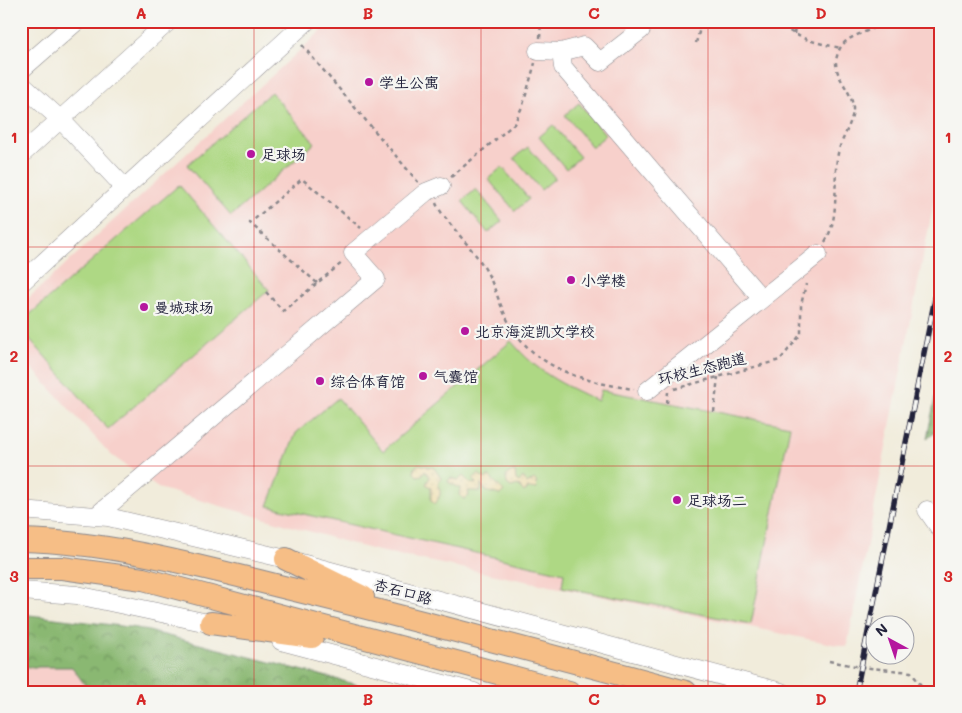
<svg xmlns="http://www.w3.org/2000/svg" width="962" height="713" viewBox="0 0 962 713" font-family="Mali,'LXGW WenKai TC',sans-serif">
<defs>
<pattern id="forest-crowns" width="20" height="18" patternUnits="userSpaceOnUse" patternTransform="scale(1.25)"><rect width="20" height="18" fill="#8ab872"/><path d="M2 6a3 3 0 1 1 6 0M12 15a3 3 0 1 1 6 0" fill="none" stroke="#70955f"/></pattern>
<pattern id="sand-dots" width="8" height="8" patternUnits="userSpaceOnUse" patternTransform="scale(1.25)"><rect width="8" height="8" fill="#eeda9e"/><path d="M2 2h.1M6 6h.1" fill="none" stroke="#ccbb89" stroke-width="1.8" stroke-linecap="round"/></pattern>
</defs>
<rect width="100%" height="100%" fill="#f6f6f2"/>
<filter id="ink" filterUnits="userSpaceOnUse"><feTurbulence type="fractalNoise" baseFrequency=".02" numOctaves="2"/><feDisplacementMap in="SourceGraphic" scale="10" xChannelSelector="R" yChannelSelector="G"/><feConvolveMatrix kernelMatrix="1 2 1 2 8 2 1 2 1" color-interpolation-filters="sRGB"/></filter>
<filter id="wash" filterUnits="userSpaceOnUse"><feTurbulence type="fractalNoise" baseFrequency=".0096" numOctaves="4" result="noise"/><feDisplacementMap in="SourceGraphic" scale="20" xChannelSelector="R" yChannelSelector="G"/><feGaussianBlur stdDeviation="1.12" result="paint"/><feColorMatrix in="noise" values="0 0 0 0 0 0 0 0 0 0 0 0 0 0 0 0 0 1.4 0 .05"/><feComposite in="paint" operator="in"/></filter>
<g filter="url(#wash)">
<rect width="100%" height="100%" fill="#f1ecdb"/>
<!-- built -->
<path fill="#f7d0cb" d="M332 21H941V165L847 647 374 550 158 488 111 455 21 356V305Z
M21 667H72L90 692H21Z"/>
<!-- green -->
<path fill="#aed884" stroke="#687d60" d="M271 92 315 143 231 216 187 165Z
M579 103 606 135 592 147 565 115Z
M553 125 580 157 566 169 539 137Z
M528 147 555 178 541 190 514 158Z
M502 167 529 199 515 211 488 179Z
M179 185 269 290 108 429 21 329V322Z
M476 189 502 221 488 233 462 201Z
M511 341C539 374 560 383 598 401L601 390 790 426 751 624 562 587 564 573 268 506 296 433 338 398 383 451Z"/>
<!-- forest -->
<path fill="url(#forest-crowns)" stroke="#566d56" d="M941 369V429L927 438Z
M21 614 137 628 386 692H90L72 667H21Z"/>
<!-- sand -->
<path fill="url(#sand-dots)" stroke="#887e6c" d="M419 464 434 468 441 478 438 485C442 493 440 497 435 504L431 501V488L426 484 430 477 425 471 422 475 417 476 414 473 415 467Z
M510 472H515L516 480 519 482 523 477 527 484 534 479 536 481 537 489 529 488 524 492 518 485 511 487 507 484 506 477Z
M478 474 485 479 489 476 504 491 500 495 486 491 481 484V491H468L469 496 464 499 459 495 460 488 448 482 450 478 459 480 463 476 470 483 476 484 473 479Z"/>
</g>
<g filter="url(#ink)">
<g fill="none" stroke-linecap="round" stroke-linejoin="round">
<defs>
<path id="minor" d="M538 51 561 52 563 67 761 298
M561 52 584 46 600 62 641 30 644 21
M21 70 77 21
M21 84 61 120 125 188
M21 155 169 21
M21 283 307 21
M647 391 818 254
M21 510 108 517 286 559 781 692
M927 510 941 530
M96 516 376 279 353 253 426 192 441 186
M21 591 77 595 222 626
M281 641 474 692"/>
<path id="major" d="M21 540C115 542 205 568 295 590 426 622 556 657 686 692
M286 559 363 597
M21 568H62L143 579 569 692
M211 623 312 637"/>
</defs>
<!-- minor casing -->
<use href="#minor" stroke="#8a878b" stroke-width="19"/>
<!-- major casing -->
<use href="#major" stroke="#8a878b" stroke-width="24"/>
<!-- path -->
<path stroke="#8a878b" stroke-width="2.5" stroke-dasharray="4 4" stroke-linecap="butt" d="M777 21C795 39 817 43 841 48
M657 26 674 21
M871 28 872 21
M794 34 796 21
M540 38 541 21
M696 43 702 21
M302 45 418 182
M451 177 514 124 523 105 535 63
M436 203C440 215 473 249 482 264 493 280 498 301 507 319 532 368 583 382 634 389
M825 242C842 213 831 180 839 149 843 137 852 123 853 110 854 89 829 76 838 53 845 32 871 35 883 21
M317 283 250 223 302 179 361 228
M266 292 283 311 343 262
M674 389 780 360 801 334V305L806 284
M667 403 668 392
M714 412 718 377
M829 661 861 667 911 672 926 692
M927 692 941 682"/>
<!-- minor -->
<use href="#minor" stroke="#fff" stroke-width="18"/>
<!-- major -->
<use href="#major" stroke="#f6be86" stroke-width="22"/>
<defs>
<path id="rail" d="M856 692 941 268"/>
</defs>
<!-- rail casing -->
<use href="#rail" stroke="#22223b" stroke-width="5.5"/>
<!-- rail -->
<use href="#rail" stroke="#f6f6f2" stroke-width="4" stroke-dasharray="11" stroke-linecap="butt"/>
</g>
</g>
<!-- grid -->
<path fill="none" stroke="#d62828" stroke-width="1" stroke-opacity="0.55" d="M254 21V692M481 21V692M708 21V692M21 247H941M21 466H941"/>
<!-- markers -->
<g fill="#b5179e" stroke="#f6f6f2" stroke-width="2">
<circle cx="369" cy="82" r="5"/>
<circle cx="251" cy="154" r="5"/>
<circle cx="571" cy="280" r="5"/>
<circle cx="144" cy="307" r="5"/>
<circle cx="465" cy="331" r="5"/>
<circle cx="423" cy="376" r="5"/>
<circle cx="320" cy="381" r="5"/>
<circle cx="677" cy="500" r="5"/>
</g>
<g text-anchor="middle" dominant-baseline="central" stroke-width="4.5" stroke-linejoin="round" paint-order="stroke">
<!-- poi labels -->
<g font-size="15" fill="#22223b" stroke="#f6f6f2" text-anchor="start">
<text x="379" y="82">学生公寓</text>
<text x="261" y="154">足球场</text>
<text x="581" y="280">小学楼</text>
<text x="154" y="307">曼城球场</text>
<text x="475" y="331">北京海淀凯文学校</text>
<text x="433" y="376">气囊馆</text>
<text x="330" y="381">综合体育馆</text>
<text x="687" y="500">足球场二</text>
</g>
<!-- street labels -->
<g font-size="15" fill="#22223b" stroke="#f6f6f2">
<text transform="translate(702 368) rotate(-14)">环校生态跑道</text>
<text transform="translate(403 591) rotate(15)">杏石口路</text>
</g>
</g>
<!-- margin -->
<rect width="962" height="713" fill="none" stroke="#f6f6f2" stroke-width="55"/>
<!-- north arrow -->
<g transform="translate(890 640) rotate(320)"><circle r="24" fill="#f6f6f2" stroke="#a1a1a9"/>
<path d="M0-4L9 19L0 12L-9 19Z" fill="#b5179e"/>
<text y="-8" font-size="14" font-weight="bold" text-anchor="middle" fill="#22223b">N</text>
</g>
<rect x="28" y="28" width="906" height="658" fill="none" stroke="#d62828" stroke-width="2"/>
<g font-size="16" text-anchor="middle" font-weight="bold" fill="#d62828">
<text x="141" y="19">A</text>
<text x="368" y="19">B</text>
<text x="594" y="19">C</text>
<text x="821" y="19">D</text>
<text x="14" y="143">1</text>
<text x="948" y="143">1</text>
<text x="14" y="362">2</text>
<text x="948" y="362">2</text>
<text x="14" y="582">3</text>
<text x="948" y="582">3</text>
<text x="141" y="705">A</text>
<text x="368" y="705">B</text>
<text x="594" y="705">C</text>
<text x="821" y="705">D</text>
</g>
</svg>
